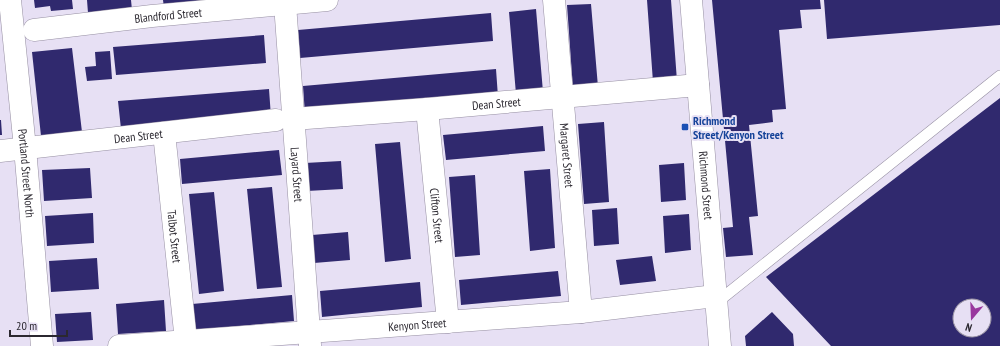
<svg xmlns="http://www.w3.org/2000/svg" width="1000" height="346" viewBox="0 0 1000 346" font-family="'PT Sans Narrow',sans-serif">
<rect width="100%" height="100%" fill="#e7e0f4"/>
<!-- building -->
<path fill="#30296e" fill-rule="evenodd" d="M34 0H72L73 9 51 11 50 6 35 8Z
M87 0H131L132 10 88 13Z
M163 0H202V3L164 8Z
M647 0H671L677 81 653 82Z
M712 0H820L821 9 800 10 802 28 779 30 786 109 772 110 773 122 749 125 758 216 749 217 753 255 726 257 723 228 733 227Z
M824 0H1000V25L827 39Z
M591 4 598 87 573 89 567 5Z
M536 9 543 92 516 94 509 12Z
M491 13 493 41 300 58 298 30Z
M264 35 266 63 116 75 113 47Z
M72 48 82 132 41 136 32 52Z
M110 51 112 79 87 81 85 67 96 66 95 52Z
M496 69 498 97 305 114 303 86Z
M269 89 271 117 121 129 118 101Z
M1000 98V346H831L766 277ZM960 306H984V330H960Z
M0 120H1L2 135H0Z
M604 122 609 202 584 204 578 124Z
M543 126 545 151 446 160 443 135Z
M400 142 411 259 385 262 375 144Z
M279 150 282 175 182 184 180 159Z
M341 161 343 189 307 191 305 163Z
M684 163 686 200 661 202 659 165Z
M90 168 92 198 44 201 42 170Z
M550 169 555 248 530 251 524 171Z
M475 175 480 255 455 257 449 177Z
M272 187 282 287 257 289 247 189Z
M214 192 224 291 199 294 189 194Z
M617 208 619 244 594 246 592 210Z
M93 213 94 243 47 246 45 216Z
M689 214 691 250 665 253 663 216Z
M348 232 350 260 314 263 312 235Z
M652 256 656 281 620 285 616 260Z
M97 258 99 289 51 292 49 261Z
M558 271 561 296 461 305 459 280Z
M420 282 422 307 322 317 320 291Z
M292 295 294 321 195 330 192 304Z
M164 300 166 331 118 334 116 304Z
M91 312 93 340 57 342 55 314Z
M772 312 793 334 794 346H746L745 336Z"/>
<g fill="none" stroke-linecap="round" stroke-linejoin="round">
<defs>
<path id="service" d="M716 303 1000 76"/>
<g id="minor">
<path id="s1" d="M10 0 25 148 42 346"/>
<path id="s2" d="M554 0 581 312"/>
<path id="s3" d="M691 0 720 346"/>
<path id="s4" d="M285 4 310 345"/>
<path id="s5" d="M34 30 152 16 327 0"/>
<path id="s6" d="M427 109 448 322"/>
<path id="s7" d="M293 119 427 109 698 85"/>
<path id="s8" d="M164 133 186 341"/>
<path id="s9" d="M0 151 276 120"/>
<path id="s10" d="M119 346 581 312 715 296"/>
</g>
</defs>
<!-- service casing -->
<use href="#service" stroke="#968fa2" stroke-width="12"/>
<!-- minor casing -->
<use href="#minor" stroke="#968fa2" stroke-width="23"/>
<!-- service -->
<use href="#service" stroke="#fff" stroke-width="11"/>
<!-- minor -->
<use href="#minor" stroke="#fff" stroke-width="22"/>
</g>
<!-- markers -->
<rect fill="#1a4fb4" stroke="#e7e0f4" stroke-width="1.5" x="681" y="123" width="8" height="8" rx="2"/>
<g text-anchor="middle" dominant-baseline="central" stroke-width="4" stroke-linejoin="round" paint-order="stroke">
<!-- street labels -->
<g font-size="12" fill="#2b2830" stroke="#e7e0f4">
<text stroke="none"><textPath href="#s5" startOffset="135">Blandford Street</textPath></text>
<text stroke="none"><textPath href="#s7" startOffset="204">Dean Street</textPath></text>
<text stroke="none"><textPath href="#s9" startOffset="139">Dean Street</textPath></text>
<text stroke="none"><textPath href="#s2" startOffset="156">Margaret Street</textPath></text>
<text stroke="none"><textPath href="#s1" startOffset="174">Portland Street North</textPath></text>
<text stroke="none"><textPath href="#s4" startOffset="171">Layard Street</textPath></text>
<text stroke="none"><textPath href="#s3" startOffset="186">Richmond Street</textPath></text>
<text stroke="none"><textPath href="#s6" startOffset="107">Clifton Street</textPath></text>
<text stroke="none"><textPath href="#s8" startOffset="104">Talbot Street</textPath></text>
<text stroke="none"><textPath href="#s10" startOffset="299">Kenyon Street</textPath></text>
</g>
<!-- transit labels -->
<g font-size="12" font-weight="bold" fill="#164399" stroke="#e7e0f4" text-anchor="start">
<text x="693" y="120">Richmond<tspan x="693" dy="14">Street/Kenyon Street</tspan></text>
</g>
</g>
<!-- north arrow -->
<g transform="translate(972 318) rotate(199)"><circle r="19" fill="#e7e0f4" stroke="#9c96a6"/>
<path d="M0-3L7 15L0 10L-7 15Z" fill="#99379e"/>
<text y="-6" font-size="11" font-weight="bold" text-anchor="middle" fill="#2b2830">N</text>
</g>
<!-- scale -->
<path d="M10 330v6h57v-6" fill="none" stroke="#2b2830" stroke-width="2"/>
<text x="16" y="330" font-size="12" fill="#2b2830" stroke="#e7e0f4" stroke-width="3" paint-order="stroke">20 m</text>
</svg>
